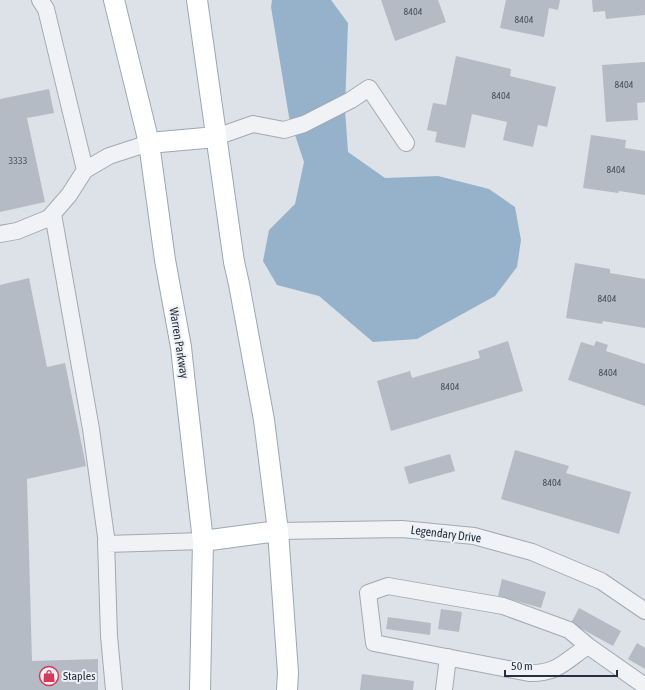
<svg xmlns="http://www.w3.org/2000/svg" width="645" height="690" viewBox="0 0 645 690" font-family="'Asap Condensed',sans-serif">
<rect width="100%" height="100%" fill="#dde2e8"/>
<!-- water -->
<path fill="#96b2ca" d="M272 0H331L348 23 345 109 348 152 385 178 438 176 489 189 515 207 521 240 517 267 495 296 417 339 373 342 319 296 277 285 263 261 269 230 295 204 304 162 289 117 271 7Z"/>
<!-- building -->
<path fill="#b4bbc5" d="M381 0H438L446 22 395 41Z
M506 0H560L558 10 549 8 544 37 500 28Z
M592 0H645V15L606 19 605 11 593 12Z
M456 56 511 69 510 76 556 87 547 127 538 125 533 147 503 140 507 122 472 114 465 148 435 142 437 132 427 130 433 103 446 105Z
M645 62V102L637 103 638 120 606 122 602 65Z
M49 89 54 113 27 118 45 202 0 212V99Z
M591 135 626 140 625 148 645 151V195L619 191 618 193 583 188Z
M575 263 610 269V273L645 279V328L603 321 602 324 566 318Z
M29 278 47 367 65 363 86 466 27 479 32 661 98 659V690H0V285Z
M508 341 523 391 391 431 377 381 410 371 412 378 480 358 478 351Z
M596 341 608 345 606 351 645 364V406L568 380 581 342 594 346Z
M515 450 569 466 566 473 631 492 619 534 501 499Z
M450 454 455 471 409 484 404 467Z
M502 579 546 592 541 608 498 596Z
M579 608 621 631 613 646 571 623Z
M441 609 462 612 459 632 438 629Z
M388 617 431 623 430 635 386 629Z
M637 643 645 648V669L628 659Z
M362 674 414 681 413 690H360Z"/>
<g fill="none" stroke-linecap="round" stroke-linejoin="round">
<defs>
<path id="minor" d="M40 0 46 9 85 170
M216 137 253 124 284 130 304 124 351 100 369 88 406 143
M53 214 91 429 107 544 203 541
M0 234 17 231 49 218 69 195 85 170 109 156 149 143
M278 531 402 529 474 536 532 552 601 581 645 611
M106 541 109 636 114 690
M588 646C566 660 558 674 529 673L374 643 368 593 388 586 503 606 569 630 588 646 645 686
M444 690 448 657"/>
<path id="major" d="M114 0 149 143 165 260 181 347 184 375 203 541 200 690
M197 0 234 262 239 284 264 420 278 531 288 673 287 690
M149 143 216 137
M203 541 278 531"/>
</defs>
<!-- minor casing -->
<use href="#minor" stroke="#a2a9b2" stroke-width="18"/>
<!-- major casing -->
<use href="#major" stroke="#9ca7b4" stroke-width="22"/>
<!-- minor -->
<use href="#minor" stroke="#f0f2f6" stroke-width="16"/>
<!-- major -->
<use href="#major" stroke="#fff" stroke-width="20"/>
</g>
<!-- icons -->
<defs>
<symbol id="shop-ring" viewBox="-11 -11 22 22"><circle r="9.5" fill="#edf1f5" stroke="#d43b59" stroke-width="1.5"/><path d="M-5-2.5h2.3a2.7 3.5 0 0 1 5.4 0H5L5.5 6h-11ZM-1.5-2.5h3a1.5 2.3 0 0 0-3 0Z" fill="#d43b59"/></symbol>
</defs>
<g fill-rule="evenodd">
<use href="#shop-ring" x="38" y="665" width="22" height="22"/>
</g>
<g text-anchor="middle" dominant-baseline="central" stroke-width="4" stroke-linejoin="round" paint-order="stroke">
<!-- number labels -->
<g font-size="10" fill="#4a5360">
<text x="413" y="11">8404</text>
<text x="524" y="19">8404</text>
<text x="624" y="84">8404</text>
<text x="501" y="95">8404</text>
<text x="18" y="160">3333</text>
<text x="616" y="169">8404</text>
<text x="607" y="298">8404</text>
<text x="608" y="372">8404</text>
<text x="450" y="386">8404</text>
<text x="552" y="482">8404</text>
</g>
<!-- street labels -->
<g font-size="12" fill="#26303f" stroke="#edf1f5">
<text transform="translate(179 343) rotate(81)">Warren Parkway</text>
<text transform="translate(446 534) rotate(7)">Legendary Drive</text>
</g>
<!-- poi labels -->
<g font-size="12" fill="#26303f" stroke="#edf1f5" text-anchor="start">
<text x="63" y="676">Staples</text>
</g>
</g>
<!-- scale -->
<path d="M505 670v6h112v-6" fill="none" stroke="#26303f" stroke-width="2"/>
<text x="511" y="670" font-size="12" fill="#26303f" stroke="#edf1f5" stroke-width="3" paint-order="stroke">50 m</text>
</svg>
